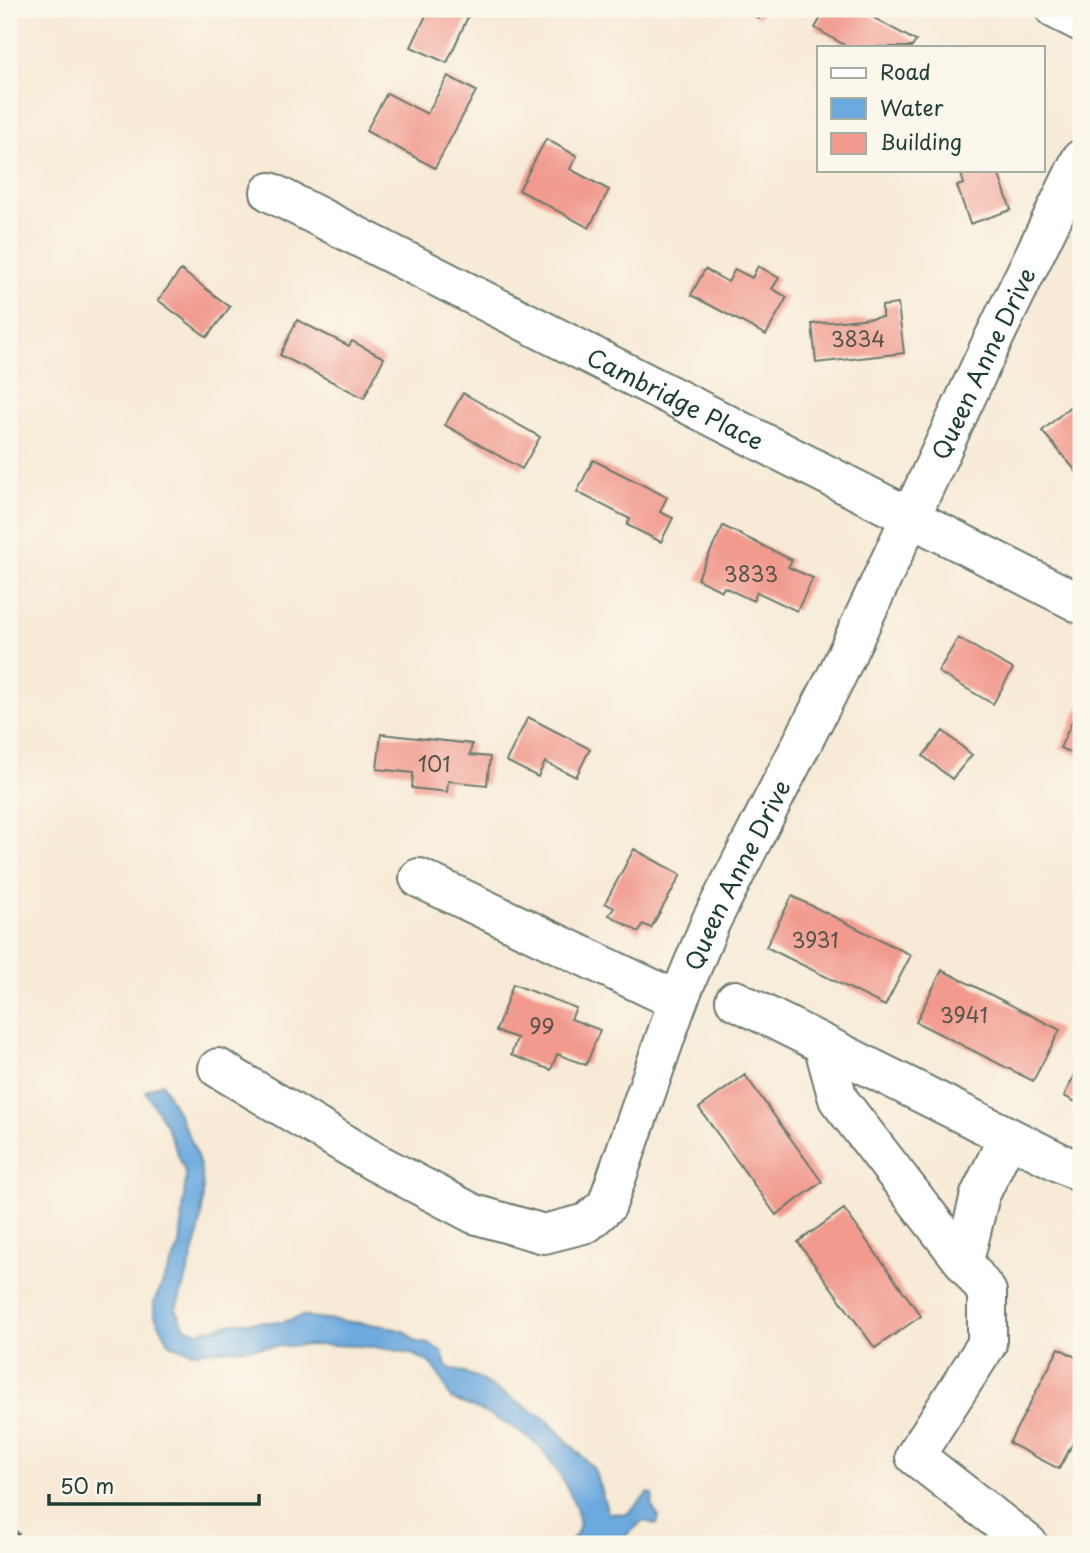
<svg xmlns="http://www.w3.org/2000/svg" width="1090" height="1553" viewBox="0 0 1090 1553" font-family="'Playpen Sans',sans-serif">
<rect width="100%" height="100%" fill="#fbf7ec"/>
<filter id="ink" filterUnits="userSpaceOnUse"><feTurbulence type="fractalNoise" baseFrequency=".0143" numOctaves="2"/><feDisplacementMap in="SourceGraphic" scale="14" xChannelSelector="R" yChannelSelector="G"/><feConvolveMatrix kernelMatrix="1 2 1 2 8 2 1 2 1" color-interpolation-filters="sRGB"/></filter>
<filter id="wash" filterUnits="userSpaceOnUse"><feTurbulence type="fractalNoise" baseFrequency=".00686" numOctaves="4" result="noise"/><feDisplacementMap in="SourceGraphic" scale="28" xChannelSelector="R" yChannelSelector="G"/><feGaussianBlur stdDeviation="1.57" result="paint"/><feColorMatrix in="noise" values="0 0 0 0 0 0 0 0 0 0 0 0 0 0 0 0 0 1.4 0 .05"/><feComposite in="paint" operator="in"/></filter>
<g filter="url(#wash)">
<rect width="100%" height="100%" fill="#f7ead6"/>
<!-- water -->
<path fill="#6ca9de" stroke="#467389" stroke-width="2" d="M162 1083C173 1106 189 1131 197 1156 214 1204 191 1262 176 1309L185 1327 199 1332 237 1322H283L302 1316 385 1326 406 1332 416 1342 429 1344 441 1351 447 1367 476 1377 546 1419 594 1469 608 1513 627 1514 648 1493 653 1494 652 1507 659 1517 657 1524 643 1521 616 1544H568C571 1541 576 1535 578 1531 585 1508 547 1450 529 1438 504 1420 479 1409 451 1399 446 1389 440 1374 433 1366 400 1332 240 1349 192 1352L170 1344 154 1314V1302L180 1245 186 1175 166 1125 145 1091Z"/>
<g id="blocks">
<!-- building -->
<path fill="#f19a8d" d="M429 9 471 10 447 63 411 47Z
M744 9H764L759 18Z
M826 9H858L916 41 912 47H848L815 28Z
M448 76 476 91 435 168 366 131 387 93 427 114Z
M546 139 577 156 570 169 609 190 589 228 519 190Z
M960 170H990L991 174 998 172 1011 210 970 224 957 186 964 184Z
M758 266 779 278 772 289 787 297 766 335 691 295 705 269 728 282 735 269 752 278Z
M181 270 230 307 207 337 158 300Z
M898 304 904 353 816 363 812 324 882 317V306Z
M297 320 349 346 352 341 384 358 364 398 280 355Z
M463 393 540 437 522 469 445 425Z
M1081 397V477L1042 431Z
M593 460 667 497 660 512 673 518 661 542 627 525 630 519 577 492Z
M723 526 792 560 788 567 813 578 797 611 757 592 753 601 724 587 722 591 697 579Z
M958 638 1013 669 993 704 938 672Z
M1079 706 1081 707V757L1060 748Z
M528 717 590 749 576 777 545 762 538 777 506 761Z
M943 731 972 755 952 779 923 756Z
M381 734 472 744 470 755 490 757 487 785 448 781 447 792 412 788 413 773 377 769Z
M634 849 681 875 651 928 643 924 639 932 609 915 614 908 605 903Z
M792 896 911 955 885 1006 766 947Z
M942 970 1060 1030 1033 1081 916 1022Z
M513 984 576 1008 571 1019 600 1030 586 1065 557 1054 551 1070 511 1055 517 1038 496 1031Z
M1081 1062V1105L1064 1096Z
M745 1075 822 1182 776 1215 699 1108Z
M844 1209 921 1316 875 1348 798 1242Z
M1059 1348 1081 1360V1428L1059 1469 1009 1443Z"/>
</g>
</g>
<g filter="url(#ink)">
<use href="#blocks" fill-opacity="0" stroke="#6b7a6d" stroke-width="2"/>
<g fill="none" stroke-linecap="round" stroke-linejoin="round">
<defs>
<g id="minor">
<path d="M1055 9 1081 22"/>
<path id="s1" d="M270 192 1081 604"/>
<path d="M419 878 678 1001"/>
<path d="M735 1000 1081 1173"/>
<path d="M823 1044 838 1099 987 1292V1344L915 1456 1028 1544"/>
<path id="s2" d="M218 1068 375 1162 474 1214 544 1234 587 1223 607 1205 678 1001 711 921 837 675 990 346 1081 159"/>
<path d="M964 1261 980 1195 1008 1137"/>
</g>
</defs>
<!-- minor casing -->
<use href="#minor" stroke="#6b7a6d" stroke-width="42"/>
<!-- path -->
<path stroke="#6b7a6d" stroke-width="4.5" stroke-dasharray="5 5" stroke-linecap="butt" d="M9 1524 26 1544"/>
<!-- minor -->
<use href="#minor" stroke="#fff" stroke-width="38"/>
</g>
</g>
<g text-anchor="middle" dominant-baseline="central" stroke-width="5" stroke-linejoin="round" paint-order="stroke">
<!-- number labels -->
<g font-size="21" fill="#54544a">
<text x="858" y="338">3834</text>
<text x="751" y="573">3833</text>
<text x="434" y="763">101</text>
<text x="815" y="939">3931</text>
<text x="964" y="1014">3941</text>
<text x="542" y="1025">99</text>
</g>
<!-- street labels -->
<g font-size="24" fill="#1f3d34" stroke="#fbf7ec">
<text stroke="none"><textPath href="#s2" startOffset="1362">Queen Anne Drive</textPath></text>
<text stroke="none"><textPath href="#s1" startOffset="455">Cambridge Place</textPath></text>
<text stroke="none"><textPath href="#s2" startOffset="794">Queen Anne Drive</textPath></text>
</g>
</g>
<!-- margin -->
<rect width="1090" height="1553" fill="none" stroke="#fbf7ec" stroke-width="35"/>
<!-- legend -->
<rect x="817" y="46" width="228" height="126" fill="#fbf7ec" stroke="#a3ada2" stroke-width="2"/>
<rect x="831" y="68" width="35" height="10" fill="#ffffff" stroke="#a3ada2" stroke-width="2"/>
<text x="880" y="80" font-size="21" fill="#1f3d34">Road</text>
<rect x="831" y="98" width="35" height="21" fill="#6ca9de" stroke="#a3ada2" stroke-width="2"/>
<text x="880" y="116" font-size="21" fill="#1f3d34">Water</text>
<rect x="831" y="133" width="35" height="21" fill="#f19a8d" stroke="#a3ada2" stroke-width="2"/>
<text x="880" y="150" font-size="21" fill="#1f3d34">Building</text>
<!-- scale -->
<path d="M49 1494v10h210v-10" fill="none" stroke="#1f3d34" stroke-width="3.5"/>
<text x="60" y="1494" font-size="21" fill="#1f3d34" stroke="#fbf7ec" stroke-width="5" paint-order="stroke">50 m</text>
</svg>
